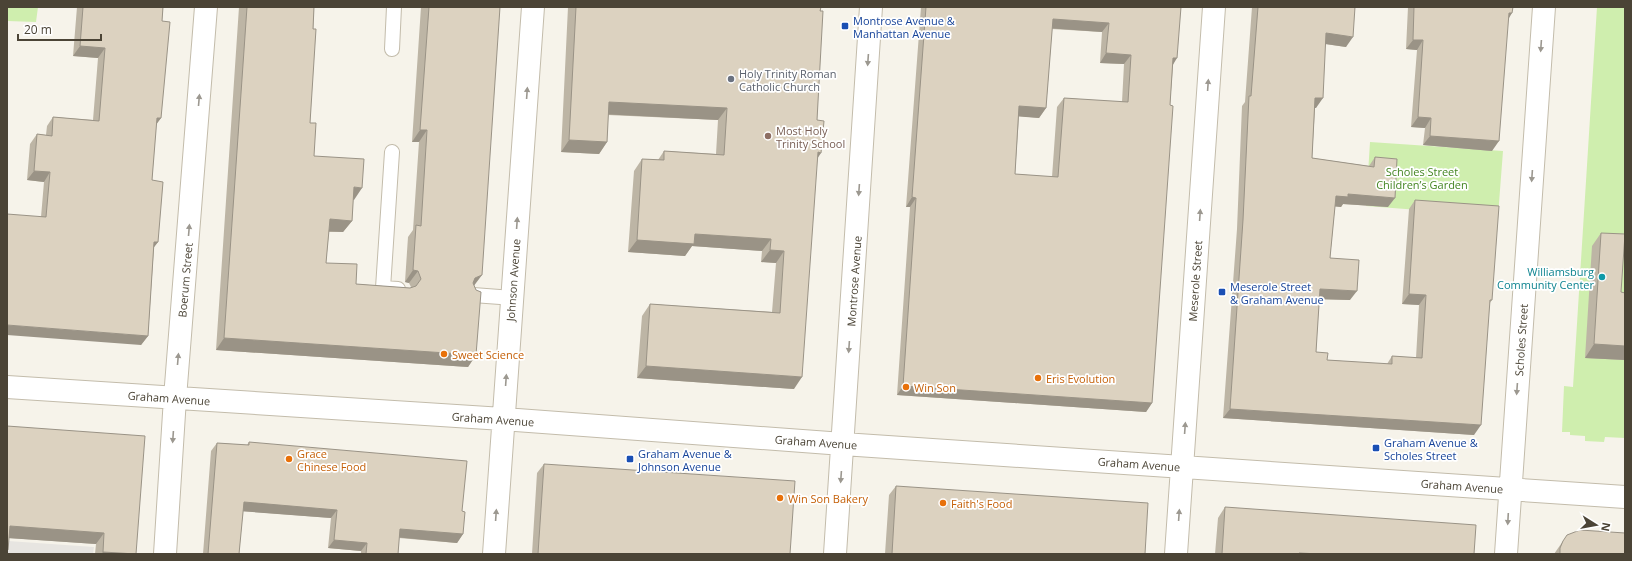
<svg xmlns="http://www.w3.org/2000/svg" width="1632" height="561" viewBox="0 0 1632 561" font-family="'Open Sans',sans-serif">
<rect width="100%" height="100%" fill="#f6f3ea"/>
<!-- green -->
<path fill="#cfeeae" d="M7 7H38L36 22 7 21Z
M1597 7H1625V438L1605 437 1604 442 1585 441V436L1570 435V432H1562L1564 386 1573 387Z
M1370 142 1503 151 1498 216 1366 206Z"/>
<!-- parking -->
<path fill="#e7e5e1" d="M8 541 94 547 93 554H7Z"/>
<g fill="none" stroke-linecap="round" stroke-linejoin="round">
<defs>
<path id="lane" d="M392 49 394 7
M392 152 383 288 398 289
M473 295 512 298"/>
<path id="street" d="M7 387 503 419 843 444 1625 497
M165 554 175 398 206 7
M494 554 533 7
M835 554 871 7
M1176 554 1214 7
M1506 554 1544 7"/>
</defs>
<!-- lane casing -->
<use href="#lane" stroke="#c3bcab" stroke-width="16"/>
<!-- street casing -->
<use href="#street" stroke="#c3bcab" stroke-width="24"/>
<!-- lane -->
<use href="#lane" stroke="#fff" stroke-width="14"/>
<!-- street -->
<use href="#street" stroke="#fff" stroke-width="22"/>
</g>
<!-- wall -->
<path fill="#bdb5a5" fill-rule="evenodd" d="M77 7H163L162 21 161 118 156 125 152 180 158 242 154 247 148 336 141 345 41 217 44 182 27 180 30 144 37 134 46 135 47 126 53 117 93 120 98 58 73 56Z
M239 7H314L310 123 314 156 354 200H353L352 221 343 232H329L326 263 356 284 410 288 411 287 409 283 405 282 408 237 413 230 419 142H412L421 7H500L474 286 476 355 468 367 216 350Z
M568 7H821L817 120V158L794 389 637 378 642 316 650 304 772 312 776 263 761 262 762 251 692 246 685 256 628 252 634 171 642 159 658 160 664 151 716 154 718 120 608 115 607 142 599 154 561 152Z
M921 7H1181L1173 65 1170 105 1152 403 1146 412 897 395 910 207H906ZM1052 29 1102 32 1100 63 1124 64 1122 102 1064 98 1057 107 1052 177 1015 174 1019 116 1039 118 1046 108Z
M1252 7H1355L1346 47 1325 44 1316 108H1315L1312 158 1369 166 1375 157 1388 207 1343 204 1341 207 1335 206 1330 258 1350 300 1319 299 1316 352 1327 360 1387 364 1392 356 1416 358 1419 305 1402 304 1409 209 1415 200 1492 300 1489 304 1474 435 1223 418 1237 229 1242 106 1245 102Z
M1408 7H1513L1508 20 1492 151 1423 145 1425 128 1411 127 1417 50 1406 49Z
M1601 233 1621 292 1625 360 1585 358 1592 246Z
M7 426 135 554H95L96 544 9 538 8 550 7 552Z
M249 442 462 511 463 534 457 543 399 538 398 554H361V551L328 548 331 518 243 511 239 554H203L211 451 217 443 247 445Z
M544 464 790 554H532L537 473Z
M896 486 1145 554H885L889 495Z
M1225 507 1474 554H1215L1218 518Z
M1563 541 1625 554H1554Z"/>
<!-- shaded-wall -->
<path fill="#9a9386" d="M1509 13H1512L1506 23Z
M1053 19 1109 23 1102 32 1046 28Z
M1326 33 1353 37 1346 47 1319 43Z
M1413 40H1423L1417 50 1406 49Z
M80 46 105 48 98 58 73 56Z
M1106 53 1131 55 1124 64 1100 63Z
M1173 58H1177L1171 68Z
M1315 98H1323L1316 108 1309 107Z
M609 102 727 108 718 120 600 114Z
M1019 106 1046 108 1039 118 1013 116Z
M1418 117 1431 118 1425 128 1411 127Z
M157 118H161L154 127Z
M420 130H427L419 142H412Z
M1430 136 1499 141 1492 151 1423 145Z
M569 140 607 142 599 154 561 152Z
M818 152 821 153 813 165Z
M34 171 50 172 44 182 27 180Z
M354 187 362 188 354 200 345 199Z
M1348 194 1395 198 1388 207 1343 204 1341 207 1329 206 1336 196Z
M912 197 916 198 910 207H906Z
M330 219 352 221 343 232 322 231Z
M695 234 771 239 762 251 692 246 685 256 628 252 637 240Z
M154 242H158L151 251Z
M770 250 784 251 776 263 761 262Z
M413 270 418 271 409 283 405 282Z
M482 275 473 287 466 290 475 278Z
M1320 289 1357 291 1350 300 1313 299Z
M1409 294 1426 295 1419 305 1402 304Z
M7 325 148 336 141 345 7 335Z
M224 338 476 355 468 367 216 350Z
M1594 344 1625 346V360L1585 358Z
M646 366 802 377 794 389 637 378Z
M903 386 1152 403 1146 412 897 395Z
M1230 409 1481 425 1474 435 1223 418Z
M244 502 337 510 331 518 238 511Z
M10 526 104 533 96 544 7 538Z
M400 529 463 534 457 543 394 537Z
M334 540 367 543 361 551 328 548Z
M103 552 135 554H101Z
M1299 553 1320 554H1298Z"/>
<!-- building -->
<path fill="#dcd2c0" stroke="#9a9386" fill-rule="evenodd" d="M83 7H163L162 21 170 22 161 118H157L152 180 163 182 158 242H154L148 336 7 325V214L46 217 50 172 34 171 37 134 52 136 53 117 99 121 105 48 80 46Z
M247 7H314L313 29H316L310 123H316L314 156 364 159 362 188 354 187 352 221 330 219 326 263 357 264 356 284 410 288 416 286 421 279 418 271 413 270 416 225 421 226 427 130H420L429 7H500L482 275 475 278 473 283 476 290 481 292 476 355 224 338Z
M576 7H821L820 11H823L817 120 824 121 821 153 818 152 802 377 646 366 650 304 780 313 784 251 770 250 771 239 695 234 694 244 637 240 642 159 664 160V151L724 155 727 108 609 102 607 142 569 140Z
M926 7H1181L1177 58H1173L1170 105 1173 106 1152 403 903 386 916 198 912 197ZM1053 19 1109 23 1106 53 1131 55 1128 102 1064 98 1058 177 1015 174 1019 106 1046 108Z
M1258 7H1355L1353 37 1326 33 1323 98H1315L1312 158 1374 167 1375 157 1397 159 1395 198 1348 194V197L1336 196 1330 258 1359 260 1357 291 1320 289 1316 352 1328 353 1327 360 1392 364V356L1422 358 1426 295 1409 294 1415 200 1499 206 1492 300H1490L1481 425 1230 409 1243 220 1249 96H1251Z
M1414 7H1513L1512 13H1509L1499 141 1430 136 1431 118 1418 117 1423 40H1413Z
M1601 233 1625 234 1621 292 1625 293V346L1594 344Z
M7 426 145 436 136 554 103 552 104 533 10 526 8 550H7Z
M249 442 467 461 462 511 465 512 463 534 400 529 398 554H366L367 543 334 540 337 510 244 502 239 554H208L217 443 249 445Z
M544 464 795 481 790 554H538Z
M896 486 1148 503 1145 554H892Z
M1225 507 1476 525 1474 554H1320L1299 553V554H1222Z
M1580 530 1625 533V554H1560V548L1563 541 1567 535Z"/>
<!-- one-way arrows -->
<defs><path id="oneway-solid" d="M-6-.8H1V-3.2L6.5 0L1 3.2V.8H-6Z"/></defs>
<g fill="#9c9890">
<use href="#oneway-solid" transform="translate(1541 46) rotate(94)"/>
<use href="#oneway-solid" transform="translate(868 60) rotate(94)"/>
<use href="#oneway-solid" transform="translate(1208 85) rotate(-86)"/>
<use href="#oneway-solid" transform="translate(527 93) rotate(-86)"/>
<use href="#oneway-solid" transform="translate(199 100) rotate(-85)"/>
<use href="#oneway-solid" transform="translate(1532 176) rotate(94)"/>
<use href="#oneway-solid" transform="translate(859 190) rotate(94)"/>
<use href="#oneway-solid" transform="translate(1200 215) rotate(-86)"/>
<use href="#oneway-solid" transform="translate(517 223) rotate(-86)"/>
<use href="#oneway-solid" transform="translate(189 230) rotate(-85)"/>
<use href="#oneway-solid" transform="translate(849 347) rotate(94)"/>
<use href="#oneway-solid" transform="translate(178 359) rotate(-85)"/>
<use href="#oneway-solid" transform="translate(506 380) rotate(-86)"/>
<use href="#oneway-solid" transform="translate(1517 389) rotate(94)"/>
<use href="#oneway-solid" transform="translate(1185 428) rotate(-86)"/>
<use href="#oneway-solid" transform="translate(173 437) rotate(94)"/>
<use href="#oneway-solid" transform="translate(841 477) rotate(94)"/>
<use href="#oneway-solid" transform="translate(496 515) rotate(-86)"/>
<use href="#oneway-solid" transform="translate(1179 515) rotate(-86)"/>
<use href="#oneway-solid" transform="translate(1508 519) rotate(93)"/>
</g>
<!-- markers -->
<g fill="#1a4fb4" stroke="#fff" stroke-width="1.5">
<rect x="841" y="22" width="8" height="8" rx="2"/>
<rect x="1218" y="288" width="8" height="8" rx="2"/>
<rect x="1372" y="444" width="8" height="8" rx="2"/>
<rect x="626" y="455" width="8" height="8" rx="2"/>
</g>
<circle fill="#6b7280" stroke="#fff" stroke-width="1.5" cx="731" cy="79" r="4"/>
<circle fill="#8d6e63" stroke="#fff" stroke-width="1.5" cx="768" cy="136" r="4"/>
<circle fill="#0f9aa8" stroke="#fff" stroke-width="1.5" cx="1602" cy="277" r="4"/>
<g fill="#e8710a" stroke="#fff" stroke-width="1.5">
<circle cx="444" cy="354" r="4"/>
<circle cx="1038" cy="378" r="4"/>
<circle cx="906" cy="387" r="4"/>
<circle cx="289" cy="459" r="4"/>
<circle cx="780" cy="498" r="4"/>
<circle cx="943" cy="503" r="4"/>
</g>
<g text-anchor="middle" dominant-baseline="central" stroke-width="3.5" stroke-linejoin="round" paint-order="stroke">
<!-- transit labels -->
<g font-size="11" fill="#164399" stroke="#fff" text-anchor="start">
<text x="853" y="20">Montrose Avenue &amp;<tspan x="853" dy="13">Manhattan Avenue</tspan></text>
<text x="1230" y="286">Meserole Street<tspan x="1230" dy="13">&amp; Graham Avenue</tspan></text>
<text x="1384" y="442">Graham Avenue &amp;<tspan x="1384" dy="13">Scholes Street</tspan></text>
<text x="638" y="453">Graham Avenue &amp;<tspan x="638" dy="13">Johnson Avenue</tspan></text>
</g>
<!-- worship labels -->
<g font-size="11" fill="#5b616d" stroke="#fff" text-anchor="start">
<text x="739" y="73">Holy Trinity Roman<tspan x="739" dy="13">Catholic Church</tspan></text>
</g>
<!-- education labels -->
<g font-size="11" fill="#785e54" stroke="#fff" text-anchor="start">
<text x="776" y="130">Most Holy<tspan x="776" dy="13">Trinity School</tspan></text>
</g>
<!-- park labels -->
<g font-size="11" fill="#448522" stroke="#fff">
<text x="1422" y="171">Scholes Street<tspan x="1422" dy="13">Children’s Garden</tspan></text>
</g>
<!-- culture labels -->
<g font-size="11" fill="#0d838f" stroke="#fff" text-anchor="end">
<text x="1594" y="271">Williamsburg<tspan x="1594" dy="13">Community Center</tspan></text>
</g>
<!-- street labels -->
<g font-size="11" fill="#4b4436" stroke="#fff">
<text transform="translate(185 280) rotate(-85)">Boerum Street</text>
<text transform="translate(513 280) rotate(-86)">Johnson Avenue</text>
<text transform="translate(854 281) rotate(-86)">Montrose Avenue</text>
<text transform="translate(1195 281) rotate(-86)">Meserole Street</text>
<text transform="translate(1521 340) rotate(-86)">Scholes Street</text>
<text transform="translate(169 398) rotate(4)">Graham Avenue</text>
<text transform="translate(493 419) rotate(4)">Graham Avenue</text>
<text transform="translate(816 442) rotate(4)">Graham Avenue</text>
<text transform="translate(1139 464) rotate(4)">Graham Avenue</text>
<text transform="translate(1462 486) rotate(4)">Graham Avenue</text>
</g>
<!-- food labels -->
<g font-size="11" fill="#c56008" stroke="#fff" text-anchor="start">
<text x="452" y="354">Sweet Science</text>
<text x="1046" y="378">Eris Evolution</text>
<text x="914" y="387">Win Son</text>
<text x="297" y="453">Grace<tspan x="297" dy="13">Chinese Food</tspan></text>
<text x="788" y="498">Win Son Bakery</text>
<text x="951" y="503">Faith's Food</text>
</g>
</g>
<!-- border -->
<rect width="1632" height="561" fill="none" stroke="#4b4436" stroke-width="16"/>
<!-- north arrow -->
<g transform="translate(1596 525) rotate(101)" stroke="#ffffff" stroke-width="3" paint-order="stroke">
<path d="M0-3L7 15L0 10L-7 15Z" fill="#4b4436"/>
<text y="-6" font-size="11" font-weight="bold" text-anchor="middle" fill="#4b4436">N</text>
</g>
<!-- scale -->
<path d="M18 34v6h83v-6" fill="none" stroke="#4b4436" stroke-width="2"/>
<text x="24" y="34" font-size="12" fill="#4b4436" stroke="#ffffff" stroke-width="3" paint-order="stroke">20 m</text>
</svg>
